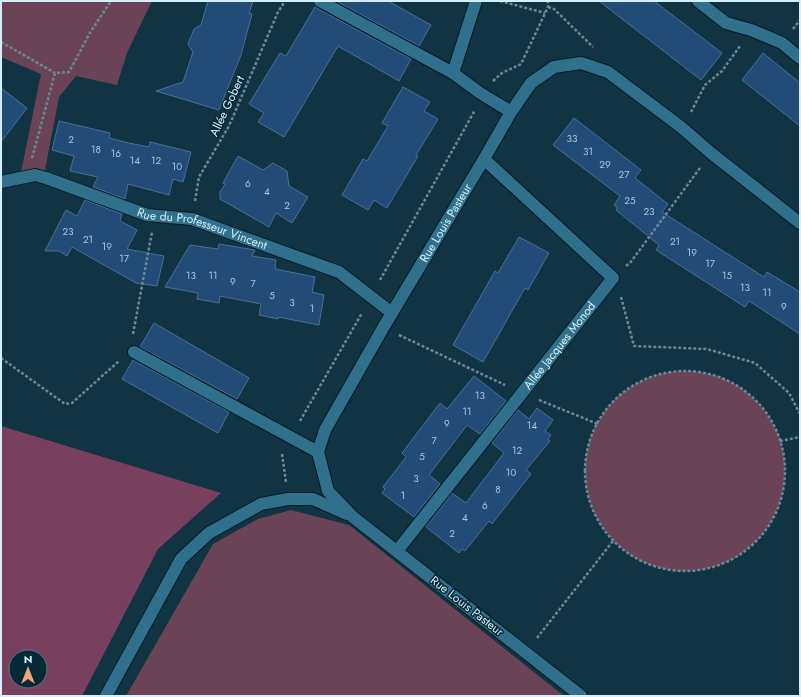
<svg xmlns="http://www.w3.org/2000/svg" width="801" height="697" viewBox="0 0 801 697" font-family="Jost,sans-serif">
<rect width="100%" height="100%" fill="#113442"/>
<!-- green -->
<path fill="#6a4356" d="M1 1H152L127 53 117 85 76 76 59 97 45 170 21 172 41 74 1 57Z
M585 471a100 100 0 1 1 200 0a100 100 0 1 1-200 0Z
M291 510 349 525 564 696H126L213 544 258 519Z"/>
<!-- forest -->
<path fill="#78405c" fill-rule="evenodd" d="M1 426 221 493 158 549 82 696H1ZM16 657H40V681H16Z"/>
<!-- building -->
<path fill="#204c77" stroke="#487199" d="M208 1H253L249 13 252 14 241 55 219 110 156 91 183 82 193 52 188 44 194 29 201 25Z
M336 1H388L431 25 419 46Z
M599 1H654L722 53 701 80Z
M315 7 411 59 399 81 338 46 284 137 258 122 264 113 249 104 280 53 286 56Z
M763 53 800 83V126L742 80Z
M403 87 430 102 424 111 438 119 416 155 418 156 387 208 374 200 368 210 342 195 363 159 367 161 388 126 382 123Z
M1 88 27 108 1 142Z
M574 118 641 170 635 178 668 204 662 212 764 277 767 272 800 292V334L749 301 745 307 656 250 659 245 616 210 617 208 614 205 620 196 553 145Z
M59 121 110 133 109 138 129 143 149 147 150 142 191 152 183 182 173 179 169 195 128 184 125 199 93 187 98 177 70 171 74 156 52 150Z
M238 156 263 170 273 163 287 171 289 186 308 197 292 223 276 213 269 227 220 199V192L225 184 223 183Z
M85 200 122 214 120 221 137 230 127 249 164 256 157 286 136 283 72 247 67 256 59 251H45L66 210 77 216Z
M519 237 549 253 528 290 525 288 483 362 453 345 495 271 498 273Z
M219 244 255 250 252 256 276 260 275 269 315 277 312 292 324 295 319 325 278 317V319L259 315 261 304 220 296 219 303 197 299 198 293 165 287 190 245 218 249Z
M154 323 249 378 237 399 140 347Z
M133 360 229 412 218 433 122 379Z
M474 376 506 401 480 434 467 425 429 475 440 484 414 517 382 493 385 489 383 487 406 457 402 453 440 403 447 409Z
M537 408 553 420 545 431 551 435 548 439 550 441 526 470 531 474 492 524 489 521 465 551 462 549 459 553 426 527 452 493 466 503 504 453 492 443 518 410 529 419Z"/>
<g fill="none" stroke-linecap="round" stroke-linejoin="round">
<defs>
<g id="minor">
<path d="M320 1 453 73 480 93 511 112"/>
<path d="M698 1 726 23 751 30 782 43 800 58"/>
<path d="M453 73 476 1"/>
<path id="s1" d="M1 182 35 175 46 178 147 215 192 219 339 272 392 313"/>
<path d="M134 352 318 452"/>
<path id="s2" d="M397 551 613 278 484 159"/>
<path d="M106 696 181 559 209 533 261 504 288 499H313L347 514"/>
<path id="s3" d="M581 696 353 517 328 491 318 452 325 430 383 328 484 159 511 112 531 83 554 67 581 63 608 72 681 127 711 153 800 223"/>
</g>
</defs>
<!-- minor casing -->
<use href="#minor" stroke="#061a23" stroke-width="14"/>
<!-- path -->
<path stroke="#6a8896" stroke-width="2.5" stroke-dasharray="3 2" stroke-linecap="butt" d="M500 1 545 13
M548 7 554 9 593 47
M793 29 800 20
M1 42 55 73
M493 81 502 73 521 64 548 7V1
M691 112 705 85 722 71 740 46
M32 158 55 73 69 72 91 31 111 1
M195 201 199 177 229 126 278 12 285 1
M626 266 630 263 700 168
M380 280 475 110
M621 297 634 346 707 349 755 363 789 393 800 414
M133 334 152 232
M399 335 505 385
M1 358 65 404 72 403 119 361
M585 471a100 100 0 1 1 200 0a100 100 0 1 1-200 0Z
M539 400 598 424
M300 421 362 313
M780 441 800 437
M282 454 286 482
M537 638 613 541"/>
<!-- minor -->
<use href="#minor" stroke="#30708d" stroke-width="12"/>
</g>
<g text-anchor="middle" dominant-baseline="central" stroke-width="3" stroke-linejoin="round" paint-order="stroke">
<!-- number labels -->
<g font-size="10" fill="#a8c6db">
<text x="572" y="138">33</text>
<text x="71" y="139">2</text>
<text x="96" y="149">18</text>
<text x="588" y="151">31</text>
<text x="116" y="153">16</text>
<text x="135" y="160">14</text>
<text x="156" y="160">12</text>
<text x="605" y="164">29</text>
<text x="177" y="166">10</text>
<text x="624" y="174">27</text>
<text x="248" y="183">6</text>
<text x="267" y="191">4</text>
<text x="630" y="200">25</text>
<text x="287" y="205">2</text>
<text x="649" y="211">23</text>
<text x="68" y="231">23</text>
<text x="88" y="239">21</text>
<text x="675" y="241">21</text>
<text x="107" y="246">19</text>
<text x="692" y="252">19</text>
<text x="124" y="258">17</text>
<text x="710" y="263">17</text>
<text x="191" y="275">13</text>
<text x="213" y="275">11</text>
<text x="727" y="275">15</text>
<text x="233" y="281">9</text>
<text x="253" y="283">7</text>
<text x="745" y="287">13</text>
<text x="767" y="292">11</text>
<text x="272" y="295">5</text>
<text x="292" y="302">3</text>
<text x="784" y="306">9</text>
<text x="312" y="308">1</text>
<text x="480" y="395">13</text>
<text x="467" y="411">11</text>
<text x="447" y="423">9</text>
<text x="532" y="425">14</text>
<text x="434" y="440">7</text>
<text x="517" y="450">12</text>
<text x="422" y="456">5</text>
<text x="511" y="472">10</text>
<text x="416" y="478">3</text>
<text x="498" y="489">8</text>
<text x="403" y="495">1</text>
<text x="485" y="505">6</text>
<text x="465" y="517">4</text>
<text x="452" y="533">2</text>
</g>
<!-- street labels -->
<g font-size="12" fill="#d6effc" stroke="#062938">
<text transform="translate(227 106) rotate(-65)">Allée Gobert</text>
<text stroke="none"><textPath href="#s3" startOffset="629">Rue Louis Pasteur</textPath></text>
<text stroke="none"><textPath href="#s1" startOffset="211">Rue du Professeur Vincent</textPath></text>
<text stroke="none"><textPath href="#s2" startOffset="262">Allée Jacques Monod</textPath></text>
<text transform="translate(467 606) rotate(38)">Rue Louis Pasteur</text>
</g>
</g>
<!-- border -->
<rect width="801" height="697" fill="none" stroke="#d6effc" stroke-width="4"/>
<!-- north arrow -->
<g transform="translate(28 669)"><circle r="19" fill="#062938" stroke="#597886"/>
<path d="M0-3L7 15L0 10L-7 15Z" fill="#efa378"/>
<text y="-6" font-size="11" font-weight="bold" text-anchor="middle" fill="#d6effc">N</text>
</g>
</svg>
